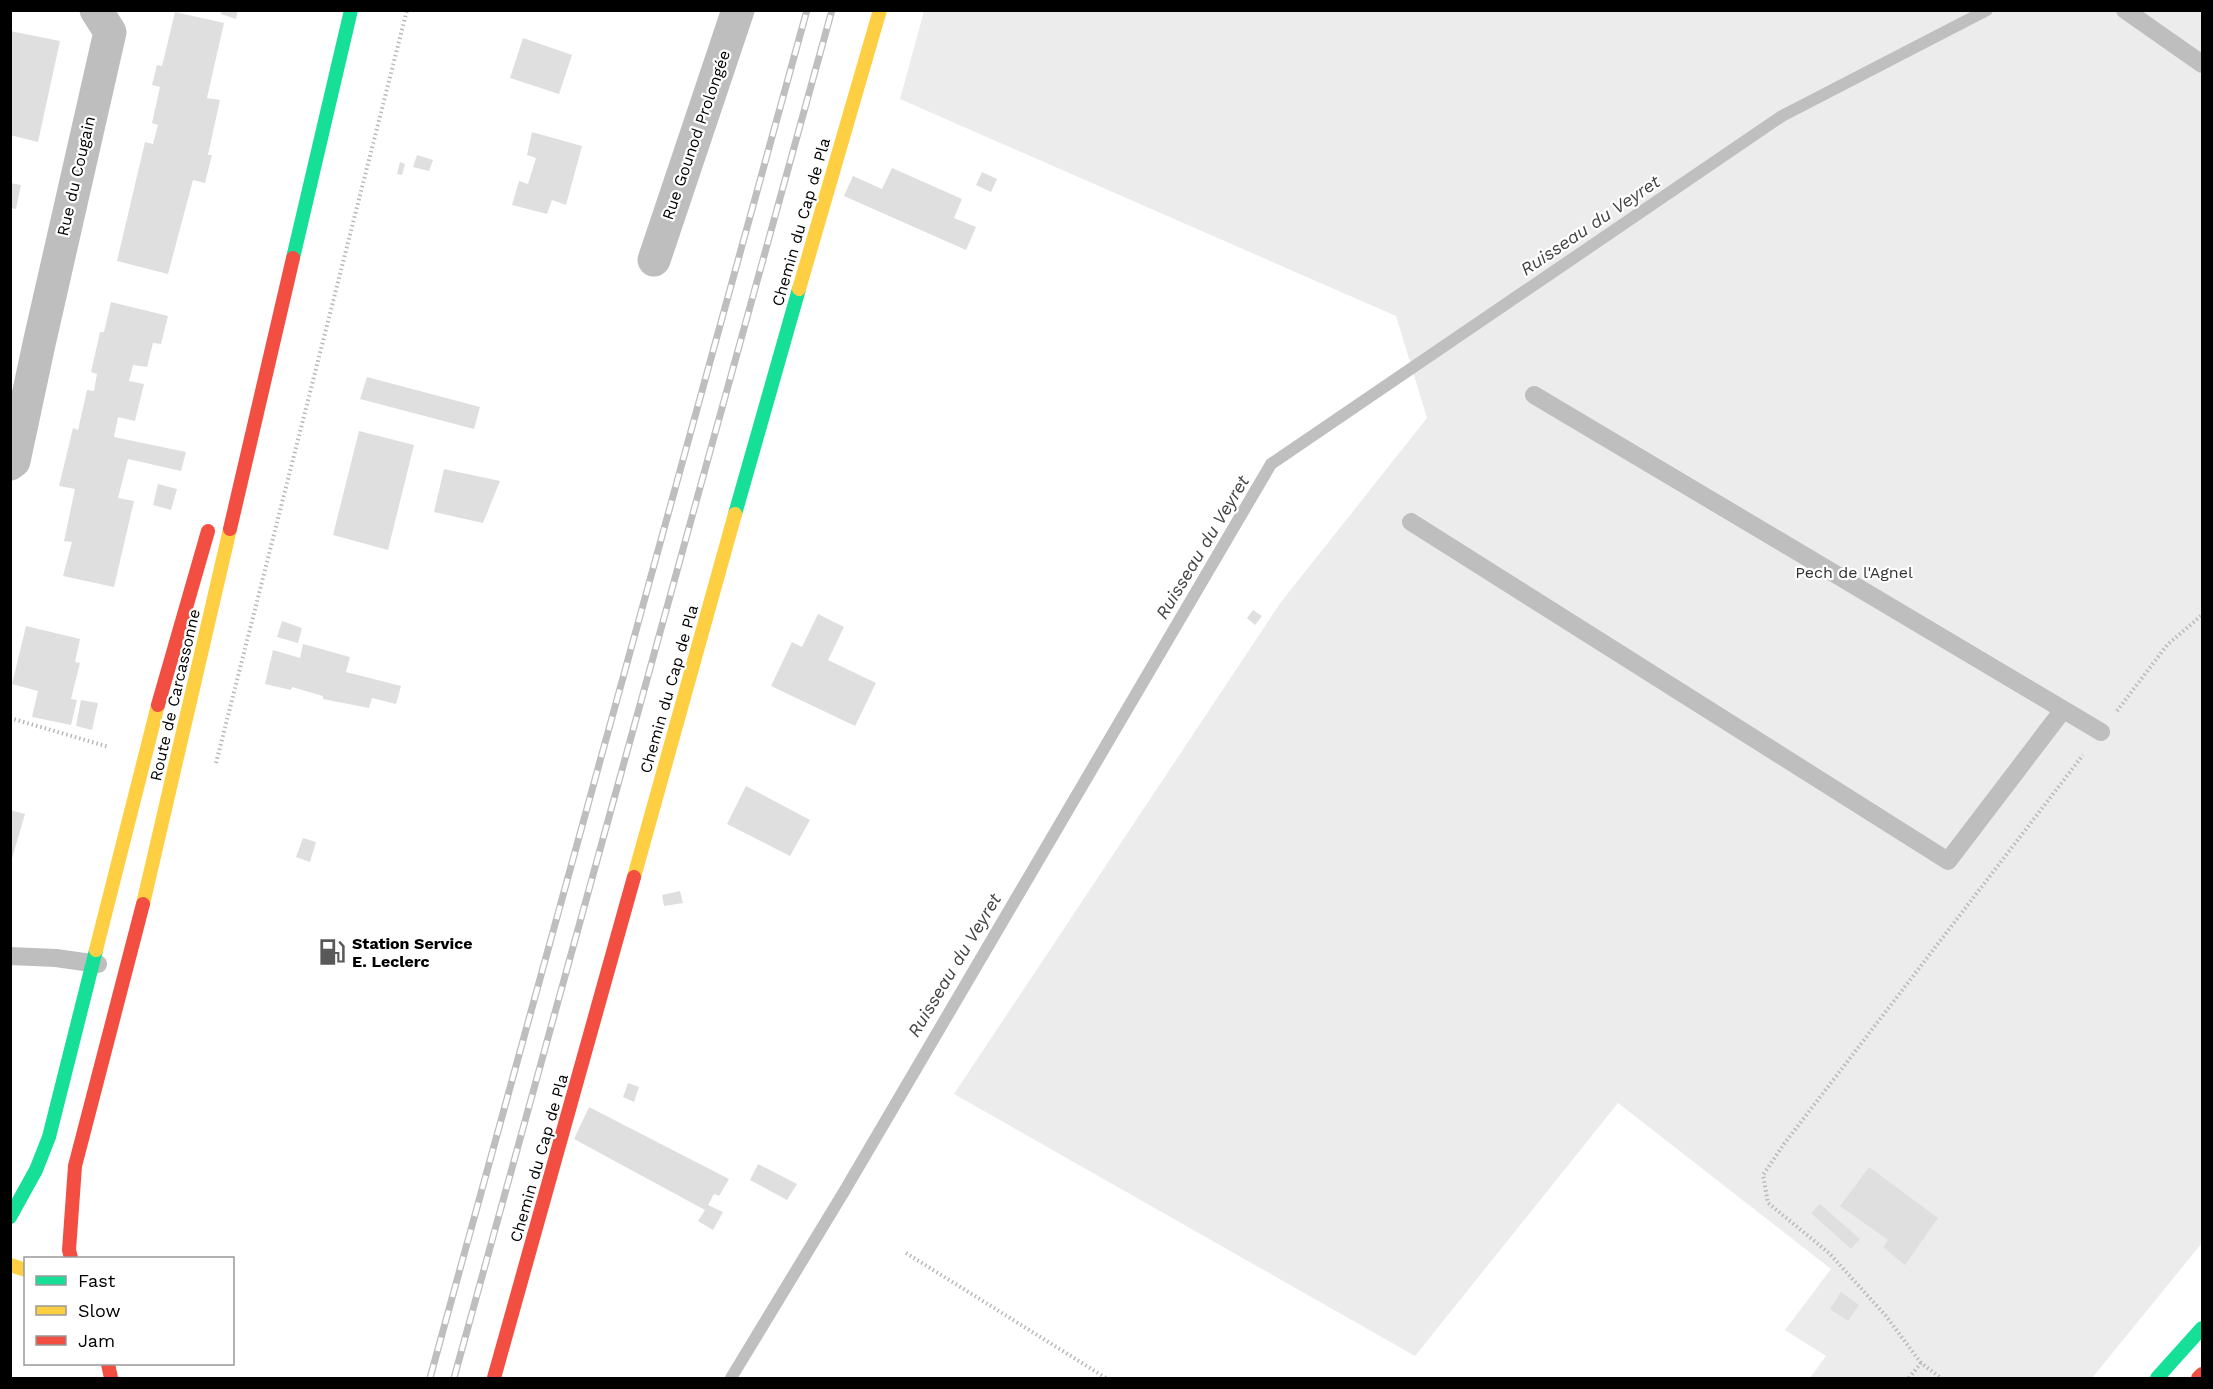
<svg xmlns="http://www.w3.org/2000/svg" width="2213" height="1389" viewBox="0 0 2213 1389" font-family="'Work Sans',sans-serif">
<rect width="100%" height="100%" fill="#fff"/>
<!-- green -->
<path fill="#ececec" d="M924 11H2202V1243L2092 1378H1810L1826 1356 1785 1330 1831 1269 1618 1103 1415 1356 954 1094 1281 602 1427 418 1396 316 900 99Z"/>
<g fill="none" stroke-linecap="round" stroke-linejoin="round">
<!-- stream -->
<path stroke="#bfbfbf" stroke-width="12" d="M731 1378 845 1190 1271 464 1782 116 1987 10"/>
</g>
<!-- building -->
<path fill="#dfdfdf" d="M222 10H238L236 19 221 14Z
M175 12 224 23 207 98 220 100 208 155H212L205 183 193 180 168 274 117 261 145 142 153 144 158 125 152 123 160 87 152 85 157 65 162 66Z
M10 31 60 41 38 142 10 135Z
M523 38 572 55 559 94 510 78Z
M532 132 582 146 566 205 552 200 547 214 512 205 519 181 528 184 536 158 527 155Z
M417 155 433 160 429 171 413 167Z
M400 162 405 164 402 175 397 174Z
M892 168 962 199 954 218 976 227 966 250 844 196 853 176 882 189Z
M982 172 997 179 991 192 976 185Z
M10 183 21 185 16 209 10 208Z
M111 302 168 316 161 344 153 343 147 367 133 365 129 381 144 384 135 421 118 417 114 437 186 452 181 471 128 459 118 498 134 501 114 587 63 576 72 542 64 541 75 489 59 486 73 428 78 430 87 390 94 391 97 374 91 372 100 332H104Z
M367 377 480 407 474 429 360 399Z
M359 431 414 445 388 550 333 535Z
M444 469 500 481 483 523 434 512Z
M158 484 177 489 171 510 153 505Z
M1253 610 1262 616 1255 625 1247 618Z
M818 614 844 627 828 660 876 683 855 726 771 686 792 642 802 647Z
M282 621 302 628 298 643 277 637Z
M26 626 80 639 75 662 80 663 71 699 77 700 71 725 32 717 38 691 12 684Z
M303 644 350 657 346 672 401 686 396 704 372 698 369 708 323 699V696L292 687 291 690 265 684 273 650 300 658Z
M81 700 98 703 92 730 76 726Z
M746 786 810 820 790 856 727 824Z
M10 810 25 814 11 862H10Z
M303 838 316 842 310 862 296 857Z
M680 891 683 903 664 906 662 895Z
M628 1083 639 1087 634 1102 623 1097Z
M589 1107 729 1179 719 1196 714 1194 708 1205 723 1212 713 1230 698 1221 705 1210 574 1139Z
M758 1164 797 1184 787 1200 750 1180Z
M1869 1167 1938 1218 1905 1265 1883 1247 1888 1240 1840 1206Z
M1820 1204 1860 1239 1851 1249 1811 1213Z
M1841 1292 1859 1305 1848 1321 1830 1309Z"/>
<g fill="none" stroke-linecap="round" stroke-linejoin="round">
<!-- path -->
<path stroke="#b9b9b9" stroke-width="4" stroke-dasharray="1.5 3" stroke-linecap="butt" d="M2117 711 2167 645 2202 615
M10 718 109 747
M216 763 407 10
M906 1253 1106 1378
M1921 1363 1886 1316 1829 1253 1768 1203 1763 1175 1784 1144 2083 755
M1909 1378 1921 1363 1941 1378"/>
<!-- lane -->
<path stroke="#bebebe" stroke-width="18" d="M2125 10 2202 64
M1534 395 2101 732
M1411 522 1948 861 2063 710
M10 956 56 958 98 964"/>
<!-- street -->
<path stroke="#bebebe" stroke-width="33" d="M654 260 738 10
M10 464 14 461 39 344 110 32 96 10"/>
<!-- fast -->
<path stroke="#16e098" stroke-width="14" d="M293 258 351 10
M735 514 799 289
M10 1217 36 1170 49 1137 96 950
M2157 1378 2202 1328"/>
<!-- slow -->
<path stroke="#ffcf43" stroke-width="14" d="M799 289 880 10
M634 877 735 514
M143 904 230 529
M96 950 158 705
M10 1265 26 1270"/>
<!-- jam -->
<path stroke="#f24e42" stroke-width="14" d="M230 529 293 258
M158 705 208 531
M71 1258 69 1250 75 1166 143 904
M108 1364 111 1378
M494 1378 634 877
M2198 1378 2202 1374"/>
<defs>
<path id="rail" d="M430 1378 807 10
M454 1378 832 10"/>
</defs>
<!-- rail casing -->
<use href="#rail" stroke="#bebebe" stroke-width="7"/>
<!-- rail -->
<use href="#rail" stroke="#fff" stroke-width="4.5" stroke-dasharray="14" stroke-linecap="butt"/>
</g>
<!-- icons -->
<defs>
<symbol id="fuel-bare" viewBox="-9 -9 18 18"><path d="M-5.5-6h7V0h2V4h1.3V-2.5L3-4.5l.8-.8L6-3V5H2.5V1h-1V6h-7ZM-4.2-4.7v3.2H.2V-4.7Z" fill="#595959" stroke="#fff" stroke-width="2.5" paint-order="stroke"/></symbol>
</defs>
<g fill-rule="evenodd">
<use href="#fuel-bare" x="313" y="933" width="38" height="38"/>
</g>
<g text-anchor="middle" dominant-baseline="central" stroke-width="4.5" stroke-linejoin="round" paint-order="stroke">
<!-- street labels -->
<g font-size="16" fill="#000" stroke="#fff">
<text transform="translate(696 135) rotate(-71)">Rue Gounod Prolongée</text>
<text transform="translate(76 176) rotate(-77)">Rue du Cougain</text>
<text transform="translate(801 222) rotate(-74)">Chemin du Cap de Pla</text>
<text transform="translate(669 689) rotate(-74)">Chemin du Cap de Pla</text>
<text transform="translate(175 695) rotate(-77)">Route de Carcassonne</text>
<text transform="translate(539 1158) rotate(-74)">Chemin du Cap de Pla</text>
</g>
<!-- park labels -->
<g font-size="16" fill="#333" stroke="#fff">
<text x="1854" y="572">Pech de l'Agnel</text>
</g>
<!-- poi labels -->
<g font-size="16" font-weight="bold" fill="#000" stroke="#fff" text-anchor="start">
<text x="352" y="943">Station Service<tspan x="352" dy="18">E. Leclerc</tspan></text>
</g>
<!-- water labels -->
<g font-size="18" font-style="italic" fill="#444" stroke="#fff">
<text transform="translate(1590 225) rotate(-34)">Ruisseau du Veyret</text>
<text transform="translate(1202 547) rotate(-59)">Ruisseau du Veyret</text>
<text transform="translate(954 965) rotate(-59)">Ruisseau du Veyret</text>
</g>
</g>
<!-- border -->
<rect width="2213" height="1389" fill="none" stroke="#000000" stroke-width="24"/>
<!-- legend -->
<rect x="24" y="1257" width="210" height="108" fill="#ffffff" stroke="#999999" stroke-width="1.5"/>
<rect x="36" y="1276" width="30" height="9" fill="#16e098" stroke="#999999" stroke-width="1.5"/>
<text x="78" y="1287" font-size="18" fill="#000000">Fast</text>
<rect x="36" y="1306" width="30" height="9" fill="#ffcf43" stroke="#999999" stroke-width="1.5"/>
<text x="78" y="1317" font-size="18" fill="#000000">Slow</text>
<rect x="36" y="1336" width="30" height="9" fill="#f24e42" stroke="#999999" stroke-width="1.5"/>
<text x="78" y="1347" font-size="18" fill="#000000">Jam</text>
</svg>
